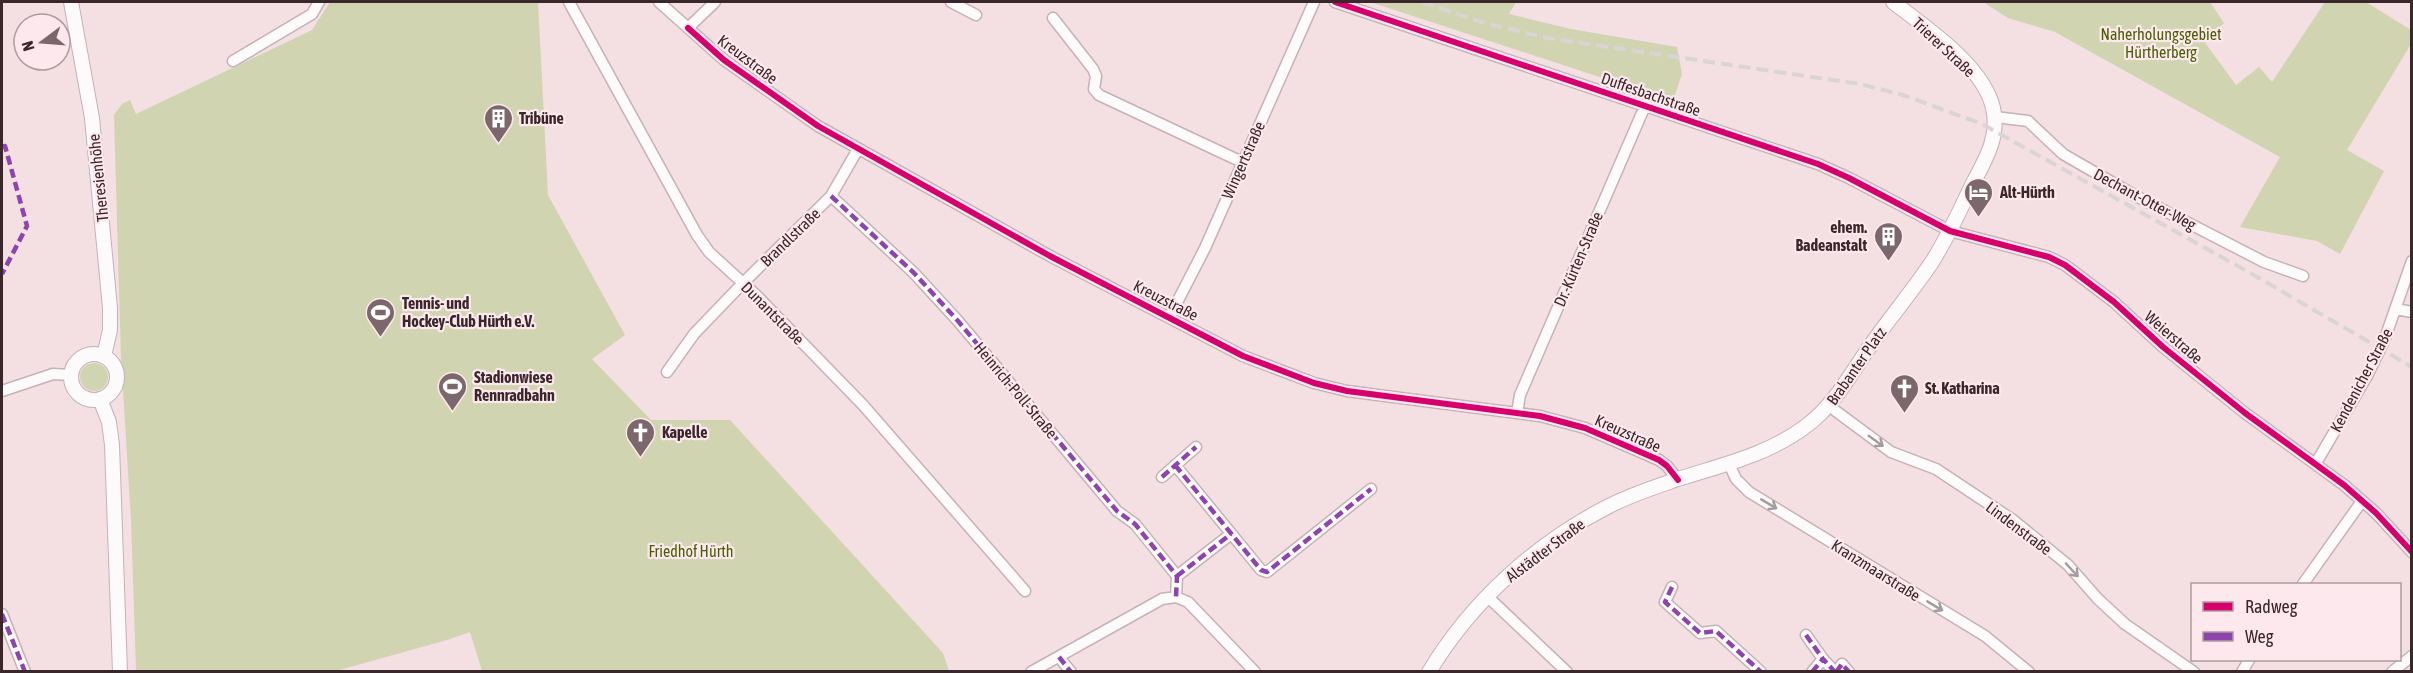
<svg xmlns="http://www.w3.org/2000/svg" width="2413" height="673" viewBox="0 0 2413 673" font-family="'Asap Condensed',sans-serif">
<rect width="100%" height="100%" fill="#f4dfe3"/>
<!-- green -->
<path fill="#d1d4b1" d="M330 2H538L548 195 625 335 592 359 651 420H730L943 653 949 671H482L470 632 447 640 336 671H136L131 520 121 358 114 115 122 104 130 100 136 114 312 30Z
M1370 2H1516L1509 14 1571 29 1677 47 1682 74 1673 101Z
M1983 2H2210L2224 23 2203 40 2236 85 2259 67 2272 82 2325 2H2366L2411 30V44L2347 150 2384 171 2340 254 2317 241 2240 227 2280 157 2055 32 2008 18Z
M80 377a14 14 0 1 1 28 0a14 14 0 1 1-28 0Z"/>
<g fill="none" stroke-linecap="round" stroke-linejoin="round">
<defs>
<path id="minor" d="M569 2 697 235 709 252 756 295 863 405 1025 591
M659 2 724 60 818 126 1050 256 1243 356 1314 383 1347 391 1540 416 1585 428 1659 460 1667 466 1678 480
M951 2 976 15
M1335 2 1818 164 1849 178 1950 231 2049 257 2065 265 2114 302 2163 347 2245 413 2344 485 2376 513 2412 552
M1053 18 1093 69 1096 76 1094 89 1099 95 1242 162
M688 28 715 2
M233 61 312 14 319 2
M1995 117 2028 121 2063 154 2134 195 2264 262 2303 276
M831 196 914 273 958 321 1117 511 1135 524 1177 576 1176 597
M2396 309 2412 312
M1170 316 1205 248 1314 2
M667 372 694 334 743 283 831 196 858 149
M2 391 53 374 71 375
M1829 406 1891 452 1936 469 2013 520 2068 565 2098 599 2125 624 2194 672
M1517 413 1520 395 1645 106
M2316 463 2367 376 2384 341 2412 261
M1729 464 1736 479 1749 492 1985 636 2029 672
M1175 465 1261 570 1267 572 1371 489
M1162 477 1196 447
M1177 576 1231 534
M2303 584 2362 501
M1672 587 1665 602 1700 633 1716 631 1761 672
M1487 596 1567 672
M2 614 25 672
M1806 635 1823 659
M1059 657 1071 672
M1031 672 1162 599 1176 597 1188 602 1255 672
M1812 672 1823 659 1835 672
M1836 672 1842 664 1849 672
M2242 672 2249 660
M2392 672 2412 656"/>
<path id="tertiary" d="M71 2 92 118 110 308V330L104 356
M71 377a23 23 0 1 1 46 0a23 23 0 1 1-46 0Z
M100 399 109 422 112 445 120 672
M1429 672C1471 602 1536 543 1609 506 1630 495 1655 487 1678 479 1722 465 1768 455 1806 426 1835 405 1852 371 1873 342 1892 315 1914 289 1932 262 1947 238 1959 213 1971 187 1984 162 2000 138 1993 108 1983 65 1926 28 1893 2"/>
</defs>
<!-- minor casing -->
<use href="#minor" stroke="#c5b2b6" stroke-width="13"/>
<!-- tertiary casing -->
<use href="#tertiary" stroke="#c5b2b6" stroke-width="16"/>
<!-- minor -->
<use href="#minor" stroke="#fdfafb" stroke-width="10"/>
<!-- tertiary -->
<use href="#tertiary" stroke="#fdfafb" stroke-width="14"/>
<!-- rail -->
<path stroke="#dad4d5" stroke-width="4" stroke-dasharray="12 6" stroke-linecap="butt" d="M1422 2 1481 22 1547 38 1860 84 1903 95 1982 124 2252 274 2412 367"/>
<!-- quiet -->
<path stroke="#8e44ad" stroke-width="4.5" stroke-dasharray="9 4.5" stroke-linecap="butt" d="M2 147 5 146 27 226 2 274
M831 196 914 273 958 321 1117 511 1135 524 1177 576 1176 597
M1175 465 1261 570 1267 572 1371 489
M1162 477 1196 447
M1177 576 1231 534
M1672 587 1665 602 1700 633 1716 631 1761 672
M2 614 25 672
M1806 635 1823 659
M1059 657 1071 672
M1812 672 1823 659 1835 672
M1836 672 1842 664 1849 672"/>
<defs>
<path id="cycleway" d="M1335 2 1818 164 1849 178 1950 231 2049 257 2065 265 2114 302 2163 347 2245 413 2344 485 2376 513 2412 552
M688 28 724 60 818 126 1050 256 1243 356 1314 383 1347 391 1540 416 1585 428 1659 460 1667 466 1678 480"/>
</defs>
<!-- cycleway casing -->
<use href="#cycleway" stroke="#fde9ed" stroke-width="10"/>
<!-- cycleway -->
<use href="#cycleway" stroke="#d6006c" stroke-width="6"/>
</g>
<!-- one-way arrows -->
<defs><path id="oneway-shaft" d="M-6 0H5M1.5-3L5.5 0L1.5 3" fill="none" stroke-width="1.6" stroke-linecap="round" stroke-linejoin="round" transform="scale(1.5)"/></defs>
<g stroke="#a59b9e">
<use href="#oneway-shaft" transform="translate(1876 441) rotate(36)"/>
<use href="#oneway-shaft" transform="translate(1769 504) rotate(31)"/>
<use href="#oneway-shaft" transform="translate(2072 570) rotate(47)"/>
<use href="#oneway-shaft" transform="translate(1935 606) rotate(31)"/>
</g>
<!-- icons -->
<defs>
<symbol id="building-pin" viewBox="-11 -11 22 30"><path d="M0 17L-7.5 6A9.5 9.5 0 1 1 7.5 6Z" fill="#7b676c" stroke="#fde9ed"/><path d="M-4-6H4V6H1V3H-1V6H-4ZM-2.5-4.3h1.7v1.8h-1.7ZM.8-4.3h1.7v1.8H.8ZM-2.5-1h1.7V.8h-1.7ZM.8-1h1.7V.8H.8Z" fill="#fff"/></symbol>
<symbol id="hotel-pin" viewBox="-11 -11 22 30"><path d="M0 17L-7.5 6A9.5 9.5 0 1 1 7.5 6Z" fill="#7b676c" stroke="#fde9ed"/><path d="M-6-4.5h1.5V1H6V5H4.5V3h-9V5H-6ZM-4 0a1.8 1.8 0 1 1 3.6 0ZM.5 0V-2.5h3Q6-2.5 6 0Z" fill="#fff"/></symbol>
<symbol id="stadium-pin" viewBox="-11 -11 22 30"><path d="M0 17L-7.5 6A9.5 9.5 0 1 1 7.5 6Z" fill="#7b676c" stroke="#fde9ed"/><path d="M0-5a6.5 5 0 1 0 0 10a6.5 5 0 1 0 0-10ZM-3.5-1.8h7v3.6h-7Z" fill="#fff"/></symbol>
<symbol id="church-pin" viewBox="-11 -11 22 30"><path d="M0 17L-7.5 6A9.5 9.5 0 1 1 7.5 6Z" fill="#7b676c" stroke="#fde9ed"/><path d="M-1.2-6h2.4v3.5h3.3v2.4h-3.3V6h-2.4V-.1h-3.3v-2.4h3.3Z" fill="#fff"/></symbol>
</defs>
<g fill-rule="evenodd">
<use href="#building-pin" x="482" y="102" width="33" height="45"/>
<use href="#hotel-pin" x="1962" y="176" width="33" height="45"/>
<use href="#building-pin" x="1872" y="220" width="33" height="45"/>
<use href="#stadium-pin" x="364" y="296" width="33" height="45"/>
<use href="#stadium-pin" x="436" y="370" width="33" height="45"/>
<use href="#church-pin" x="1888" y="372" width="33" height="45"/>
<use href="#church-pin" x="624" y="416" width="33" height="45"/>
</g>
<g text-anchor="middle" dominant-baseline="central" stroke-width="4.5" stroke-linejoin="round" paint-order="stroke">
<!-- park labels -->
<g font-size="16" fill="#4a5f04" stroke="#fde9ed">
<text x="2161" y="34">Naherholungsgebiet<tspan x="2161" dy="18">Hürtherberg</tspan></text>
<text x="691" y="551">Friedhof Hürth</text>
</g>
<!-- street labels -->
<g font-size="16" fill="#3a272c" stroke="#fde9ed">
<text transform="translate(1944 47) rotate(43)">Trierer Straße</text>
<text transform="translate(748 59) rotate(37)">Kreuzstraße</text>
<text transform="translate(1651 94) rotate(19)">Duffesbachstraße</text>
<text transform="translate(1243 160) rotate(-66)">Wingertstraße</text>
<text transform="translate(98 178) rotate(-96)">Theresienhöhe</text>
<text transform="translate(2145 199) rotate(28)">Dechant-Otter-Weg</text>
<text transform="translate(790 237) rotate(-44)">Brandlstraße</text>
<text transform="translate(1578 259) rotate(-67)">Dr.-Kürten-Straße</text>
<text transform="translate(1166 300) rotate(27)">Kreuzstraße</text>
<text transform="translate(773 313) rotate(45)">Dunantstraße</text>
<text transform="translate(2174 337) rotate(41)">Weierstraße</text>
<text transform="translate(1856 366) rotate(-55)">Brabanter Platz</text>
<text transform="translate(2361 380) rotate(-62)">Kendenicher Straße</text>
<text transform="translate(1016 390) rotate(50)">Heinrich-Poll-Straße</text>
<text transform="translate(1628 433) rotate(24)">Kreuzstraße</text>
<text transform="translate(2019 528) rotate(37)">Lindenstraße</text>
<text transform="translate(1545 550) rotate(-37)">Alstädter Straße</text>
<text transform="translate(1876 570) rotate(32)">Kranzmaarstraße</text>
</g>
<!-- poi labels -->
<g font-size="16" font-weight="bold" fill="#3a272c" stroke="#fde9ed" text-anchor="start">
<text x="519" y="118">Tribüne</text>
<text x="2000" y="192">Alt-Hürth</text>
<text x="1867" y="227" text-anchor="end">ehem.<tspan x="1867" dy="18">Badeanstalt</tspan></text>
<text x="402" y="303">Tennis- und<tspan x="402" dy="18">Hockey-Club Hürth e.V.</tspan></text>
<text x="474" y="377">Stadionwiese<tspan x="474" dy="18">Rennradbahn</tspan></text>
<text x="1925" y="388">St. Katharina</text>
<text x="662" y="432">Kapelle</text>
</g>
</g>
<!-- border -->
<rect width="2413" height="673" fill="none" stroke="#3a272c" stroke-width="6"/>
<!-- legend -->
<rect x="2191" y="583" width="210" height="78" fill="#fde9ed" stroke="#af9ba0" stroke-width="1.5"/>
<rect x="2203" y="602" width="30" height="9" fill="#d6006c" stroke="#af9ba0" stroke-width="1.5"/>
<text x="2245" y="613" font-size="18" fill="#3a272c">Radweg</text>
<rect x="2203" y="632" width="30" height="9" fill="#8e44ad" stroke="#af9ba0" stroke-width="1.5"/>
<text x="2245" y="643" font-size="18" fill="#3a272c">Weg</text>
<!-- north arrow -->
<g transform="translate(42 42) rotate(254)"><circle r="28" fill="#fde9ed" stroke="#af9ba0" stroke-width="1.5"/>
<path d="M0-4.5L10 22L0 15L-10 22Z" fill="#7b676c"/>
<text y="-9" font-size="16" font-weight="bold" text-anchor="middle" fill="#3a272c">N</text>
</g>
</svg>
